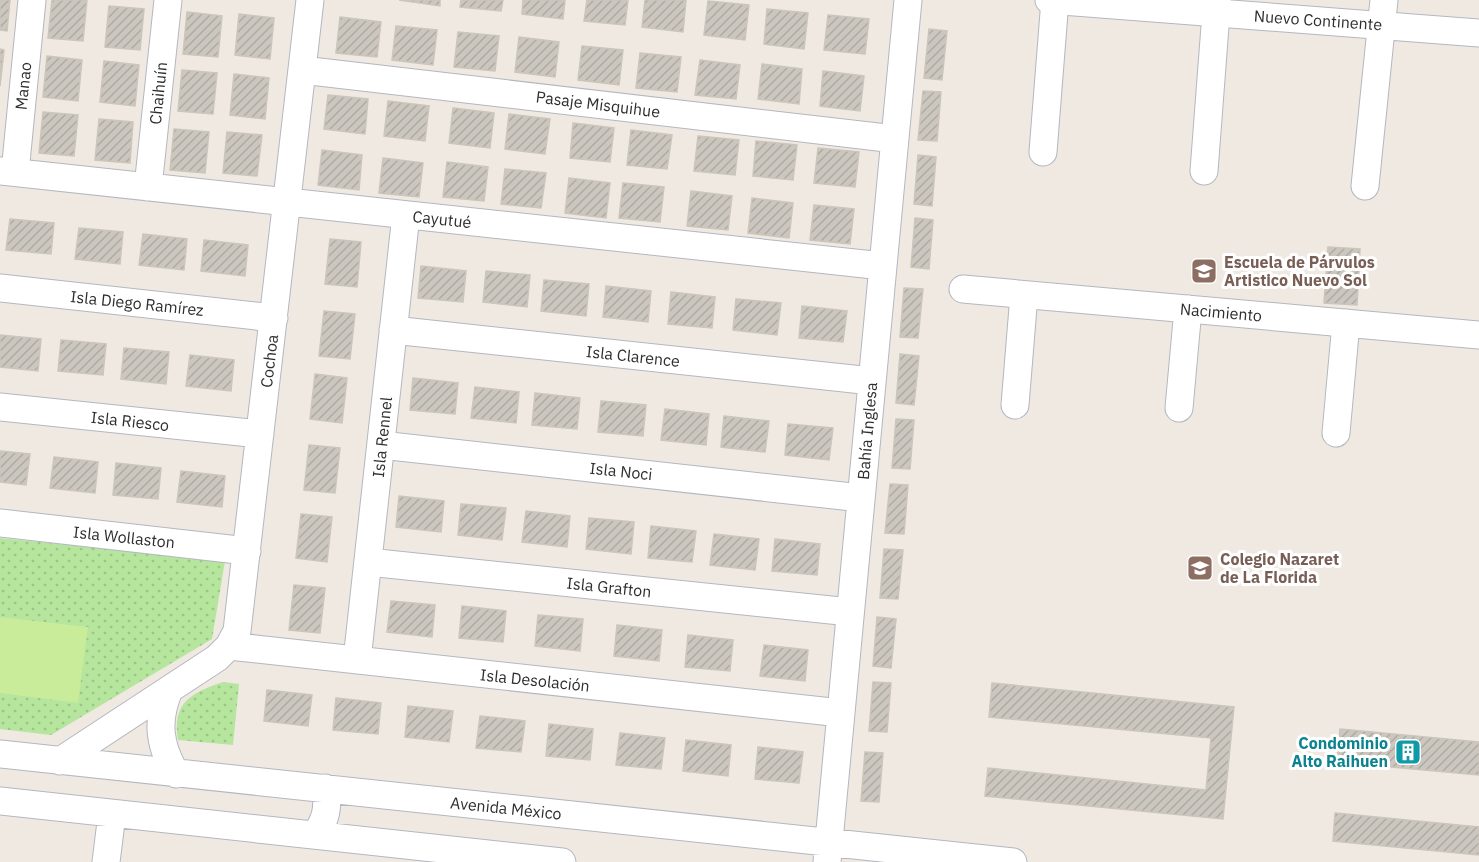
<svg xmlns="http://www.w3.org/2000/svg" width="1479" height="862" viewBox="0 0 1479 862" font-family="'IBM Plex Sans',sans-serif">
<defs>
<pattern id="green-dots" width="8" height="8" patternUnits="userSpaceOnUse" patternTransform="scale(1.5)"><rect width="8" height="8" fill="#b6e59e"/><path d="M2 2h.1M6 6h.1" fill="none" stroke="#9dc588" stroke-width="1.8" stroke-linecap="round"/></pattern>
<pattern id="building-hatch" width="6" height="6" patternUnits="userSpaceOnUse" patternTransform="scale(1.5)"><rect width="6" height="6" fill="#cbc7bf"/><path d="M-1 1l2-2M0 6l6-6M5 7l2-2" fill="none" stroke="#afaba4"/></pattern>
</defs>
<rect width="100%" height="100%" fill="#efe9e1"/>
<!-- green -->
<path fill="url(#green-dots)" d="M0 538 225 561 212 639 51 735 0 729Z
M223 682 239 684 233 745 178 740C172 702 191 693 223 682Z"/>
<!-- pitch -->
<path fill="#c9ec9a" d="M0 617 88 627 78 703 0 693Z"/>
<!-- building -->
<path fill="url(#building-hatch)" stroke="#cbc5ba" stroke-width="1.5" d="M0 0H10L7 31 0 30Z
M52 0H87L83 41 48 38Z
M399 0H440V6Z
M461 0H503L501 11 460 7Z
M523 0H565L563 19 522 14Z
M587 0H628L625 25 584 21Z
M645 0H686L683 32 642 27Z
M708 1 749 5 745 40 704 35Z
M109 6 144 9 140 50 105 47Z
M767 9 808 13 804 49 764 44Z
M187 12 222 16 218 57 183 54Z
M239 14 274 18 270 59 235 55Z
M828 15 869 19 865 54 824 50Z
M340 17 381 22 377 57 336 53Z
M396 26 437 30 433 65 392 60Z
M929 29 947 31 942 80 924 78Z
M458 32 499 36 495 71 454 67Z
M519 37 559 42 555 77 515 72Z
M582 46 623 50 619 85 578 80Z
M0 49 4 50 0 86Z
M640 53 681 57 677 92 636 88Z
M47 56 82 60 78 101 43 97Z
M700 60 740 65 736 99 695 95Z
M104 61 139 65 135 106 100 102Z
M762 64 802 69 799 104 758 99Z
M182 70 217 73 213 114 178 111Z
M823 71 864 76 860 111 820 106Z
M234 74 269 78 265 119 230 115Z
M923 91 941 92 937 141 918 140Z
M328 95 368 99 365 134 324 129Z
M388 101 429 106 425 141 384 136Z
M453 108 494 113 490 148 449 143Z
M43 112 78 115 74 156 39 153Z
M509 114 550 119 545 154 505 149Z
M99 119 133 122 130 163 95 160Z
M573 123 614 128 610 162 570 158Z
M174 129 209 132 205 173 170 170Z
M631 130 672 135 667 169 627 165Z
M227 132 262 135 257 176 223 173Z
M698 136 739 140 735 175 694 171Z
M756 141 797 145 793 180 753 176Z
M818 148 859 152 855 187 814 183Z
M322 150 362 155 359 190 318 185Z
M918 155 936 157 932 206 914 204Z
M383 158 423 163 419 197 379 193Z
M447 162 488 167 484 201 443 197Z
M505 169 546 173 541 208 501 204Z
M569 178 610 183 606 218 565 213Z
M623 183 664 187 660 222 619 218Z
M691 191 732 196 728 230 687 226Z
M752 198 793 203 789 238 748 233Z
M814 205 854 209 850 244 810 240Z
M915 218 933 220 929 269 911 267Z
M10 219 54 223 51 254 6 250Z
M79 228 123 232 120 264 75 259Z
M143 234 187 239 184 270 139 265Z
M330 239 361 242 357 287 325 284Z
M204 240 248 245 245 276 201 271Z
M1328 247 1360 249 1357 305 1324 303Z
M421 266 466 271 463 302 418 298Z
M486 271 530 275 527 307 483 302Z
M544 280 589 284 586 316 541 311Z
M606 286 651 291 648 322 603 317Z
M904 288 923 289 918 338 900 337Z
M671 292 715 297 712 328 668 324Z
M736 299 781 303 777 335 733 330Z
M802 306 847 311 843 342 799 338Z
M324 311 355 314 350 359 319 356Z
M0 335 41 339 38 371 0 367Z
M61 340 106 344 103 375 58 371Z
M124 348 169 352 166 384 121 379Z
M900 354 919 356 914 405 896 403Z
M190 355 234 360 231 391 186 386Z
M315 374 347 378 342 423 310 419Z
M413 378 458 383 455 414 410 410Z
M475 387 519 392 516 423 471 418Z
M535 393 580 398 577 429 532 425Z
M601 401 646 405 643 436 598 432Z
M665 409 709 414 706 445 661 440Z
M724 416 769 421 765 452 721 447Z
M896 419 914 420 910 469 892 468Z
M788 424 833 428 829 460 785 455Z
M309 445 340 448 335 493 304 490Z
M0 451 30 454 26 485 0 482Z
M54 457 98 462 95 493 50 488Z
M116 463 161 468 158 499 113 495Z
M181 471 225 476 222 507 177 502Z
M890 484 908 485 904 534 885 533Z
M399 496 444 501 441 532 396 527Z
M461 504 506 508 502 540 458 535Z
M526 511 570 516 567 547 522 542Z
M301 514 332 517 327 562 296 558Z
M589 518 634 522 631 554 586 549Z
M651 526 696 531 692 562 648 558Z
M714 534 759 539 755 570 710 565Z
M775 539 820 544 817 575 772 571Z
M884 549 903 550 898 599 880 598Z
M294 585 325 588 320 633 289 630Z
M391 601 435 605 432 637 387 632Z
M462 606 506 611 503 642 459 638Z
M538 615 583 619 580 651 535 646Z
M877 617 896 619 891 668 873 666Z
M617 625 662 630 659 661 614 656Z
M688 635 733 640 730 671 685 667Z
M764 645 808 650 805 681 760 676Z
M873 682 891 683 887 732 869 731Z
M992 683 1234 707 1223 819 985 796 988 768 1206 790 1211 738 989 717Z
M267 690 312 695 308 726 264 721Z
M336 698 381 703 378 734 333 730Z
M408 706 453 711 449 742 405 737Z
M480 716 525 721 521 752 476 748Z
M549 724 593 729 590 760 546 756Z
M1340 729 1479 742V775L1337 762Z
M620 733 665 738 661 769 616 765Z
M686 740 731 745 728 776 683 771Z
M758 747 803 752 799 783 755 779Z
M865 752 883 753 879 802 861 801Z
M1335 813 1479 827V855L1333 841Z"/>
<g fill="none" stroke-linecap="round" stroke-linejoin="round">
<defs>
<path id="minor" d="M1049 0 1479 33
M302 70 895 139
M1043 152 1055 0
M0 171 883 266
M1204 171 1217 0
M15 172 32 0
M1365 186 1384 0
M148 187 168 0
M0 288 274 318
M963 289 1479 335
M393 330 872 381
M1015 405 1024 295
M0 407 260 434
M1179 408 1188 309
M1336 433 1346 323
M381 445 861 498
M0 523 247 551
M368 562 850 612
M229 646 841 713
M357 660 406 215
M169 690C156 721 159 745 176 774
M0 754 1013 862
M60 761 217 658 229 646 237 631 310 0
M0 801 562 862
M315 835C326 820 329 807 325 788
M106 862 112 814
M827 862 908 0"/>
</defs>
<!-- minor casing -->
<use href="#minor" stroke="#b4b7c1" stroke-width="29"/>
<!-- minor -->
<use href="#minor" stroke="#fff" stroke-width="27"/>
</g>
<!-- icons -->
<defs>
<symbol id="school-square" viewBox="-11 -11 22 22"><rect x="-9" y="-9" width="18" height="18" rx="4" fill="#8d6e63" stroke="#fff"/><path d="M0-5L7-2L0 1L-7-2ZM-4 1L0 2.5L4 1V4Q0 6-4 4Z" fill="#fff"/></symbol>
<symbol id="building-square" viewBox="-11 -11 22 22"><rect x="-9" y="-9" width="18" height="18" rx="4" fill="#0f9aa8" stroke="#fff"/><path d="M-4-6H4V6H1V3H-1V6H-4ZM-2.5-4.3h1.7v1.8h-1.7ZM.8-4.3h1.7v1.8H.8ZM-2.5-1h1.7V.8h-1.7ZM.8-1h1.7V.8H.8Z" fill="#fff"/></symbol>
</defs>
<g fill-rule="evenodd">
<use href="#school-square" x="1189" y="256" width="30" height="30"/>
<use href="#school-square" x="1185" y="553" width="30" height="30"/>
<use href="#building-square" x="1393" y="737" width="30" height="30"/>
</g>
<g text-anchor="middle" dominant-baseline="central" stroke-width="6" stroke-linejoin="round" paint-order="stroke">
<!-- street labels -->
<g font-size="16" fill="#2e2e2e" stroke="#fff">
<text transform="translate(1318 20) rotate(4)">Nuevo Continente</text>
<text transform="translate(23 86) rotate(-84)">Manao</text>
<text transform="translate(158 93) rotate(-84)">Chaihuín</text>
<text transform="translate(598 104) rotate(7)">Pasaje Misquihue</text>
<text transform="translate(442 219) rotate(6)">Cayutué</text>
<text transform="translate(137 303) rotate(6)">Isla Diego Ramírez</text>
<text transform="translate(1221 312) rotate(5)">Nacimiento</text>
<text transform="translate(633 356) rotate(6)">Isla Clarence</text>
<text transform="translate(269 361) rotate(-83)">Cochoa</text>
<text transform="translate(130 421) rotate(6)">Isla Riesco</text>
<text transform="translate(867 431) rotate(-85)">Bahía Inglesa</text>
<text transform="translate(382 437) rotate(-84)">Isla Rennel</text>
<text transform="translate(621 471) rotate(6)">Isla Noci</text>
<text transform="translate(124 537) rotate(6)">Isla Wollaston</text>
<text transform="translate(609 587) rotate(6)">Isla Grafton</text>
<text transform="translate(535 680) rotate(6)">Isla Desolación</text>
<text transform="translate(506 808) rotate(6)">Avenida México</text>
</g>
<!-- education labels -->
<g font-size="16" font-weight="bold" fill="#785e54" stroke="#fff" text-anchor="start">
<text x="1224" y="262">Escuela de Párvulos<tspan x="1224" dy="18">Artistico Nuevo Sol</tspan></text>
<text x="1220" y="559">Colegio Nazaret<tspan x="1220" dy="18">de La Florida</tspan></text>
</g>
<!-- culture labels -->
<g font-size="16" font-weight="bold" fill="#0d838f" stroke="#fff" text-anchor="end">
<text x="1388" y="743">Condominio<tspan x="1388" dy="18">Alto Raihuen</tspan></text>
</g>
</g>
</svg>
